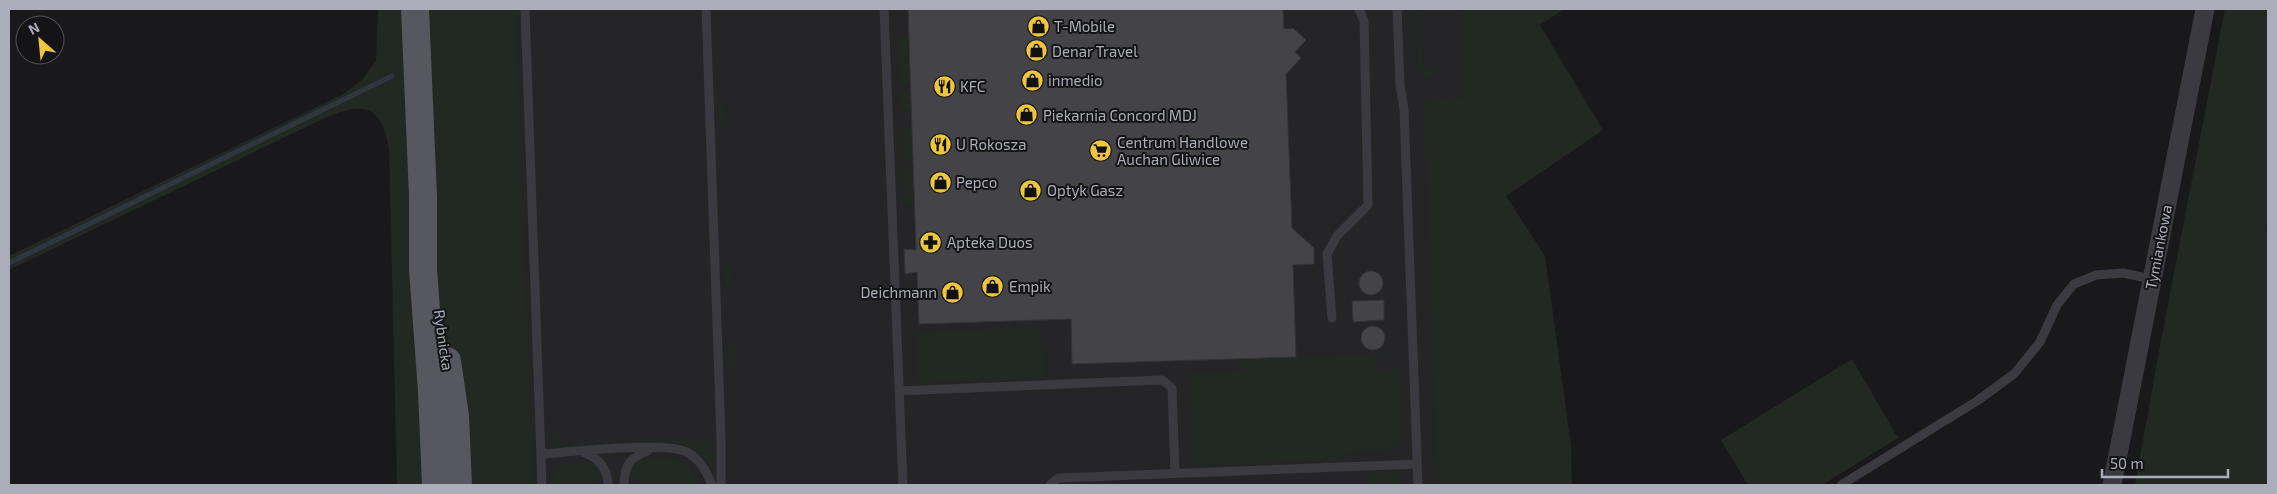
<svg xmlns="http://www.w3.org/2000/svg" width="2277" height="494" viewBox="0 0 2277 494" font-family="'Exo 2',sans-serif">
<rect width="100%" height="100%" fill="#19191b"/>
<!-- built -->
<path fill="#252528" d="M470 9H1482L1484 485H483Z"/>
<!-- green -->
<path fill="#212922" d="M378 9H515L533 485H397L389 149C382 106 365 101 327 117L9 270V256L343 94 362 80 376 61Z
M1416 9H1419L1422 69 1435 70 1432 76 1428 78 1423 77 1419 72Z
M1461 9H1564L1540 25 1603 130 1506 196 1545 256 1571 445 1572 485H1438L1424 104 1428 98 1463 97Z
M2225 9H2268V219L2266 231 2268 229V485H2135L2161 340Z
M898 36H908L910 86H900Z
M900 92H910L911 111 901 112Z
M724 102 726 125 724 127 719 122C718 115 717 106 724 102Z
M902 127H911L913 162H903Z
M913 167 914 203 904 204 903 168Z
M729 264 731 265 732 289 726 286C723 279 723 269 729 264Z
M1042 327 1044 378 916 383 915 334 917 332Z
M733 344H737L738 369 730 368 728 363V350Z
M1398 353 1374 356 1375 370 1399 368 1403 432C1396 460 1371 449 1351 453 1346 453 1341 457 1337 460L1194 466 1190 373 1239 371V358Z
M1852 359 1898 438 1822 485H1748L1721 440Z
M552 432H558V445L712 439 713 462 710 463 694 449 677 443 558 447 550 440Z
M662 458C679 458 693 468 696 485H644L632 477 631 468 638 460Z
M591 462 596 467 600 477 593 485H552L554 472 559 466Z
M1382 472 1395 475 1402 485H1365L1371 476Z"/>
<g fill="none" stroke-linecap="round" stroke-linejoin="round">
<!-- stream -->
<path stroke="#2f363f" stroke-width="5" d="M9 263 392 76"/>
</g>
<!-- building -->
<path fill="#434348" stroke="#333337" d="M908 9H1283L1284 29 1293 28 1306 40 1295 52 1301 58 1286 74 1292 228 1314 248V264L1293 265 1296 357 1072 364 1071 319 919 324 917 272 905 274 904 249 916 250Z
M1359 283a12 12 0 1 1 24 0a12 12 0 1 1-24 0Z
M1384 300V320L1353 322 1352 301Z
M1361 338a12 12 0 1 1 24 0a12 12 0 1 1-24 0Z"/>
<g fill="none" stroke-linecap="round" stroke-linejoin="round">
<!-- path -->
<path stroke="#404147" stroke-width="3" stroke-dasharray="2.5 4" stroke-linecap="butt" d="M918 484V485"/>
<!-- service -->
<path stroke="#3a3a40" stroke-width="9" d="M525 9 542 485
M706 9 721 438V485
M884 9 903 485
M1397 9 1400 85 1404 110 1418 485
M1332 318 1327 254 1337 236 1368 205 1364 21 1359 9
M899 391 1162 380 1172 388 1175 473
M585 453C599 458 608 470 608 485
M541 454C571 452 664 441 687 452 700 459 707 472 712 485
M624 485C625 463 629 459 649 450
M1050 485 1058 478 1417 464
M1841 485 1977 401 2014 374 2040 342 2057 305 2074 284 2096 275 2123 273 2152 279"/>
<!-- minor -->
<path stroke="#3a3a40" stroke-width="19" d="M2112 485 2205 9"/>
<!-- primary -->
<path stroke="#56575f" stroke-width="28" d="M415 9 423 196V269L432 391 436 485
M447 361 455 416 458 485"/>
</g>
<!-- icons -->
<defs>
<symbol id="shop-disc" viewBox="-11 -11 22 22"><circle r="9.5" fill="#eec63e" stroke="#141416"/><path d="M-5-2.5h2.3a2.7 3.5 0 0 1 5.4 0H5L5.5 6h-11ZM-1.5-2.5h3a1.5 2.3 0 0 0-3 0Z" fill="#111"/></symbol>
<symbol id="restaurant-disc" viewBox="-11 -11 22 22"><circle r="9.5" fill="#eec63e" stroke="#141416"/><path d="M-5-6h1v4h1v-4h1v4h1v-4h1v5L-1.5 .5V6h-2V.5L-5-1ZM5-6V6H3V1.5H1.5Q1.5-4 5-6Z" fill="#111"/></symbol>
<symbol id="supermarket-disc" viewBox="-11 -11 22 22"><circle r="9.5" fill="#eec63e" stroke="#141416"/><path d="M-6-5.5h2.5l.6 2H6L4.5 2H-2.5L-4.4-4H-6ZM-1.5 3.2a1.3 1.3 0 1 0 .1 0ZM3 3.2a1.3 1.3 0 1 0 .1 0Z" fill="#111"/></symbol>
<symbol id="pharmacy-disc" viewBox="-11 -11 22 22"><circle r="9.5" fill="#eec63e" stroke="#141416"/><path d="M-2-6h4v4h4v4h-4v4h-4v-4h-4v-4h4Z" fill="#111"/></symbol>
</defs>
<g fill-rule="evenodd">
<use href="#shop-disc" x="1026" y="14" width="25" height="25"/>
<use href="#shop-disc" x="1024" y="38" width="25" height="25"/>
<use href="#shop-disc" x="1020" y="68" width="25" height="25"/>
<use href="#restaurant-disc" x="932" y="74" width="25" height="25"/>
<use href="#shop-disc" x="1014" y="102" width="25" height="25"/>
<use href="#restaurant-disc" x="928" y="132" width="25" height="25"/>
<use href="#supermarket-disc" x="1088" y="138" width="25" height="25"/>
<use href="#shop-disc" x="928" y="170" width="25" height="25"/>
<use href="#shop-disc" x="1018" y="178" width="25" height="25"/>
<use href="#pharmacy-disc" x="918" y="230" width="25" height="25"/>
<use href="#shop-disc" x="980" y="274" width="25" height="25"/>
<use href="#shop-disc" x="940" y="280" width="25" height="25"/>
</g>
<g text-anchor="middle" dominant-baseline="central" stroke-width="4" stroke-linejoin="round" paint-order="stroke">
<!-- poi labels -->
<g font-size="15" fill="#abaeba" stroke="#141416" text-anchor="start">
<text x="1054" y="26">T-Mobile</text>
<text x="1052" y="51">Denar Travel</text>
<text x="1048" y="80">inmedio</text>
<text x="960" y="86">KFC</text>
<text x="1043" y="115">Piekarnia Concord MDJ</text>
<text x="1117" y="142">Centrum Handlowe<tspan x="1117" dy="17">Auchan Gliwice</tspan></text>
<text x="956" y="144">U Rokosza</text>
<text x="956" y="182">Pepco</text>
<text x="1047" y="190">Optyk Gasz</text>
<text x="947" y="242">Apteka Duos</text>
<text x="1009" y="286">Empik</text>
<text x="937" y="292" text-anchor="end">Deichmann</text>
</g>
<!-- street labels -->
<g font-size="15" fill="#abaeba" stroke="#141416">
<text transform="translate(2158 247) rotate(-79)">Tymiankowa</text>
<text transform="translate(444 340) rotate(82)">Rybnicka</text>
</g>
</g>
<!-- border -->
<rect width="2277" height="494" fill="none" stroke="#abaeba" stroke-width="20"/>
<!-- north arrow -->
<g transform="translate(40 40) rotate(333)"><circle r="24" fill="#141416" stroke="#505258"/>
<path d="M0-4L9 19L0 12L-9 19Z" fill="#eec63e"/>
<text y="-8" font-size="14" font-weight="bold" text-anchor="middle" fill="#abaeba">N</text>
</g>
<!-- scale -->
<path d="M2102 469v8h126v-8" fill="none" stroke="#abaeba" stroke-width="2.5"/>
<text x="2110" y="469" font-size="15" fill="#abaeba" stroke="#141416" stroke-width="4" paint-order="stroke">50 m</text>
</svg>
